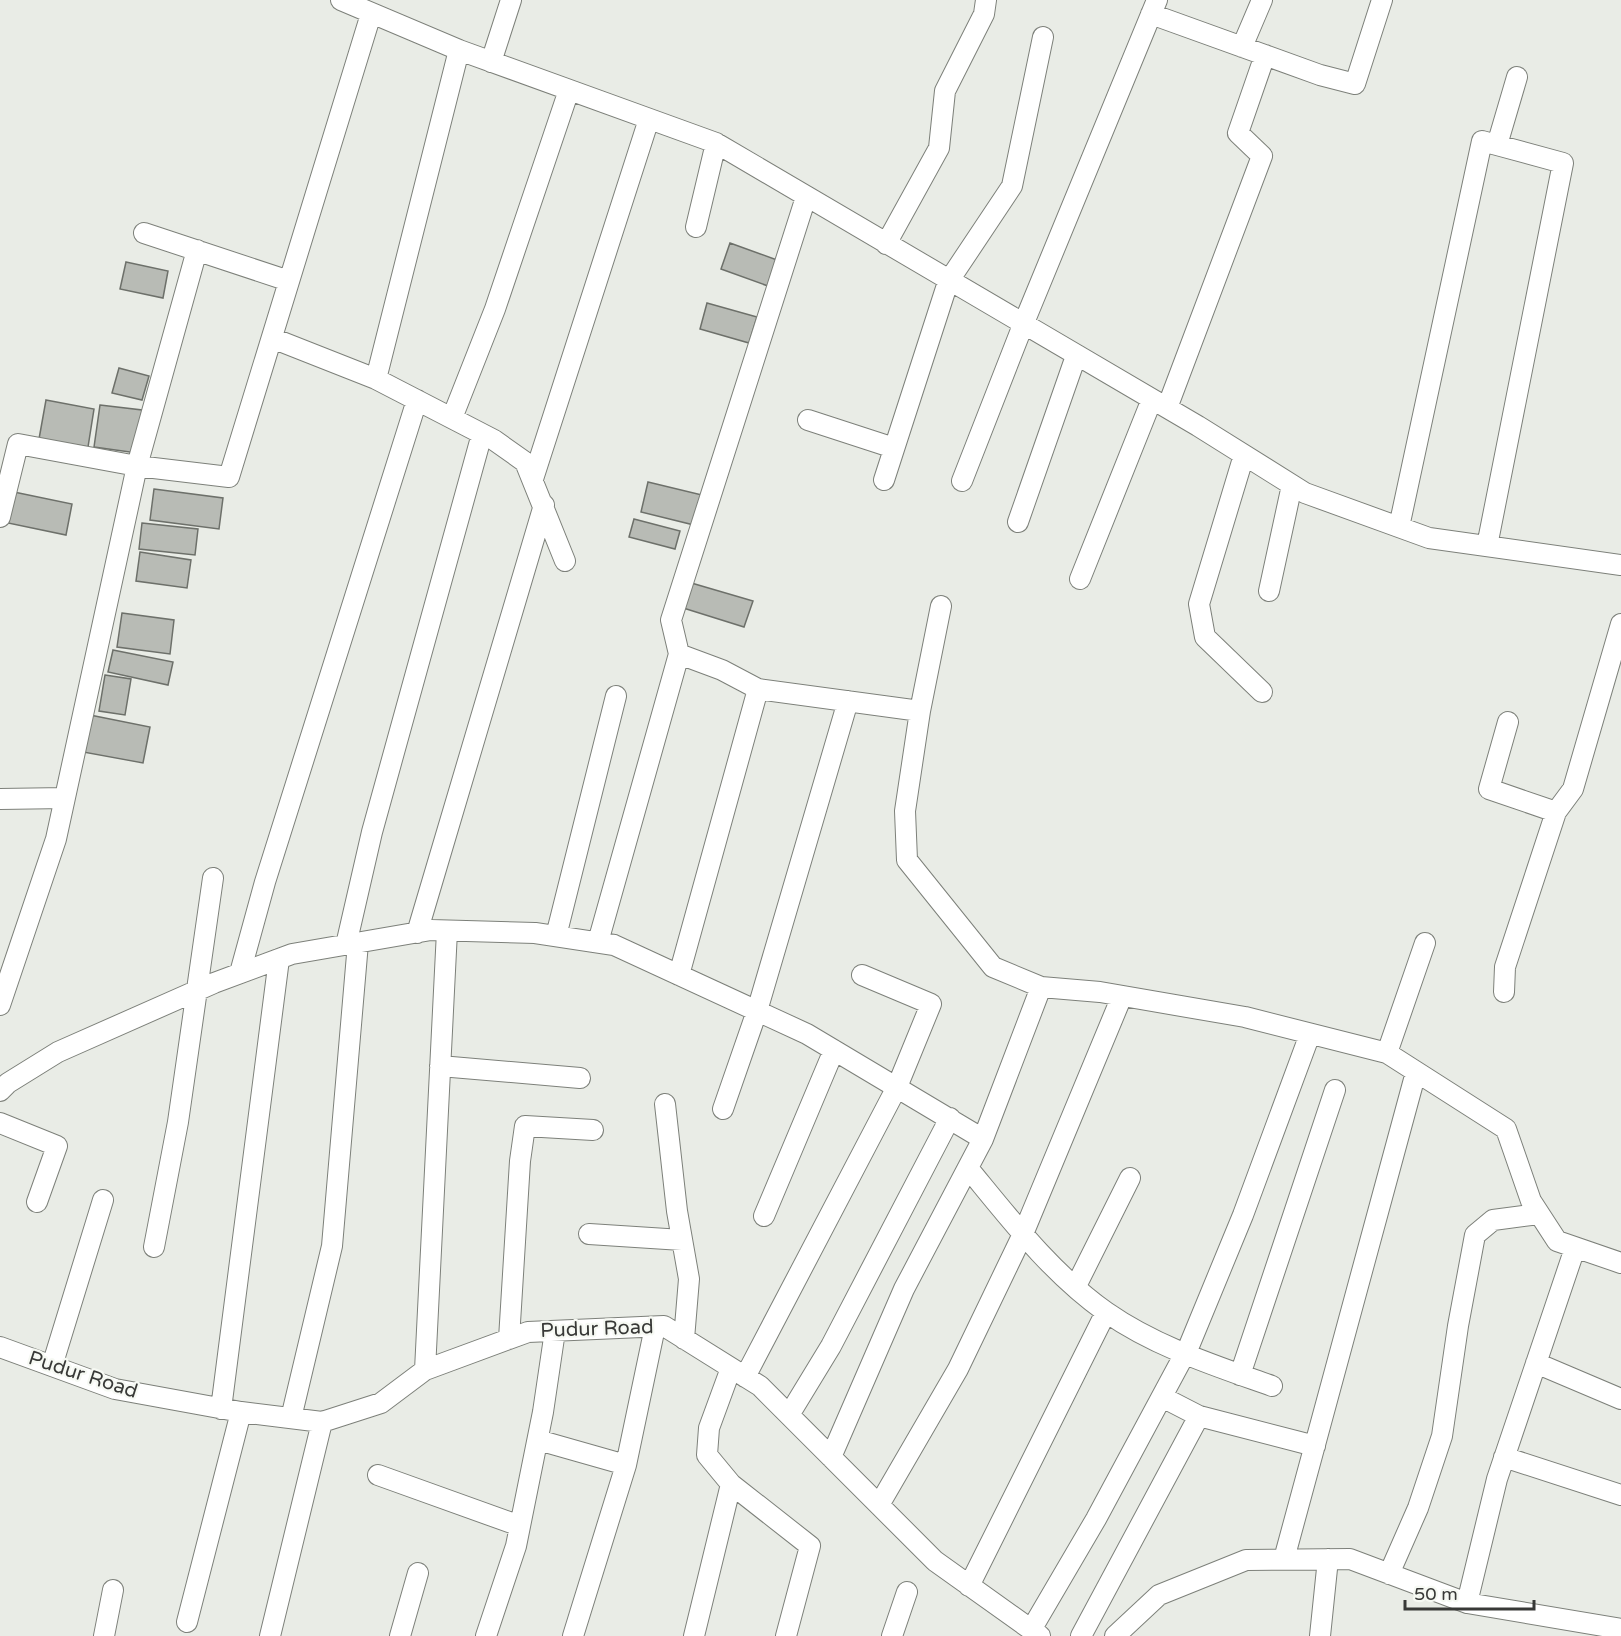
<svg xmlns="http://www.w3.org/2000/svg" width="1621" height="1636" viewBox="0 0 1621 1636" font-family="'Varela Round',sans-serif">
<rect width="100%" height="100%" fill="#e9ece6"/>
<!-- building -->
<path fill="#b8bbb5" stroke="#6d706a" stroke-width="1.5" d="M730 243 777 260 768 286 721 269Z
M126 262 168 271 163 298 120 289Z
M707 303 757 317 749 343 700 329Z
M119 368 149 376 142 400 112 393Z
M46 400 94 409 88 447 39 439Z
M100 405 142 410 137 453 94 447Z
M648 482 702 495 694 525 641 512Z
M154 489 223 498 219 529 150 520Z
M14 492 72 504 66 535 8 523Z
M634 519 680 531 675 549 629 537Z
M142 523 198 529 195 555 139 549Z
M140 552 191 560 187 588 136 581Z
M688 582 753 601 744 627 680 607Z
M122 613 174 620 170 654 117 647Z
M113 650 173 662 168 685 108 672Z
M105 675 131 679 125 715 99 711Z
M90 715 150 727 143 763 83 752Z"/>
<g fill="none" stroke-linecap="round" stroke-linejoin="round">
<defs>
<path id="minor" d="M341 0 459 50 716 143 1198 426 1305 493 1429 538 1621 565
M1151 14 1320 75 1355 84 1382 0
M1242 47 1262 0
M491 62 511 0
M1497 145 1517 77
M806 197 671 620 679 654 722 670 758 689 920 711
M696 227 716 143
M144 233 289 281
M886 244 939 148 945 91 984 14 986 0
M272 338 376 379 494 440 525 462 565 561
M376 379 459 50
M1167 408 1262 156 1238 133 1265 55
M452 418 495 309 569 90
M808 420 894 448
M1244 455 1199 604 1205 637 1262 692
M533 479 649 119
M884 480 948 282 1012 186 1043 37
M962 481 1023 325 1157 0
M0 517 18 444 137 466 197 250
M1018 522 1076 356
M1399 527 1482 141 1563 163 1487 546
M1080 579 1152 399
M1269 591 1292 485
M941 606 920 711 905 811 907 860 993 967 1041 987 1100 992 1245 1017 1387 1053 1506 1129 1531 1201 1557 1241 1621 1263
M1508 722 1489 789 1556 812 1573 789 1621 624
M0 799 65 798
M417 933 544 505
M556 936 616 696
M598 942 679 654
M346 945 372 832 482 434
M240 973 265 882 417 400
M679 975 758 689
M1504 992 1505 967 1556 812
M0 1005 56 839 137 466 229 477 371 14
M1387 1053 1425 943
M440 1066 580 1078
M0 1091 8 1083 58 1052 214 983 292 954 431 930 535 933 614 945 807 1034 983 1139
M665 1104 677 1211 689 1279 684 1339
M723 1109 757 1011 848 701
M0 1123 57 1146 37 1202
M968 1168C1010 1219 1051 1273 1106 1312 1156 1347 1216 1366 1272 1386
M764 1216 834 1050
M589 1234 682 1240
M154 1247 178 1122 213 878
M1076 1286 1130 1178
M509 1339 520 1161 525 1126 593 1130
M0 1347 115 1389 241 1412 322 1422 381 1403 425 1370 528 1332 664 1326 760 1386 935 1561 1040 1636
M1536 1363 1621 1399
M52 1366 103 1200
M731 1368 709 1428 707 1455 731 1484
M425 1370 447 931
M1240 1375 1335 1090
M745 1377 897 1087 931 1004 862 975
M221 1409 279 959
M789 1415 831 1346 950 1118
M1199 1416 1315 1446
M291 1418 332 1246 358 943
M538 1440 626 1465
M831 1457 904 1289 983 1139 1041 987
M1504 1457 1621 1495
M378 1475 520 1526
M879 1505 958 1369 1023 1234 1122 996
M1284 1559 1416 1072
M1389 1574 1418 1508 1442 1436 1458 1326 1475 1235 1493 1220 1539 1214
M969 1586 1106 1312
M1467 1603 1497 1479 1575 1248
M187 1622 241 1412
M1031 1630 1096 1519 1189 1346 1243 1215 1310 1034
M104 1636 113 1590
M270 1636 322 1422
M400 1636 418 1573
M486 1636 516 1546 543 1412 555 1331
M573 1636 626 1465 655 1327
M694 1636 731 1484 810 1546 786 1636
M892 1636 907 1592
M1081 1636 1199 1416 1162 1397
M1115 1636 1159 1595 1246 1560 1350 1559 1467 1603 1621 1629
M1320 1636 1328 1559"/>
</defs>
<!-- minor casing -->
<use href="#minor" stroke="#7d807a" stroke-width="22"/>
<!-- minor -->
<use href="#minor" stroke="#fff" stroke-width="20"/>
</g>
<g text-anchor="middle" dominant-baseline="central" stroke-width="4.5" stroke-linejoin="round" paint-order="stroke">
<!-- street labels -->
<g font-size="20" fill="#383937" stroke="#f6f9f3">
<text transform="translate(597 1329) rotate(-2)">Pudur Road</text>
<text transform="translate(83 1375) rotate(18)">Pudur Road</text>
</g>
</g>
<!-- scale -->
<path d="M1405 1600v9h129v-9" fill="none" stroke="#383937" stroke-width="3"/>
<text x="1414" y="1600" font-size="18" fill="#383937" stroke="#f6f9f3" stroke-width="4.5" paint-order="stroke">50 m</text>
</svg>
